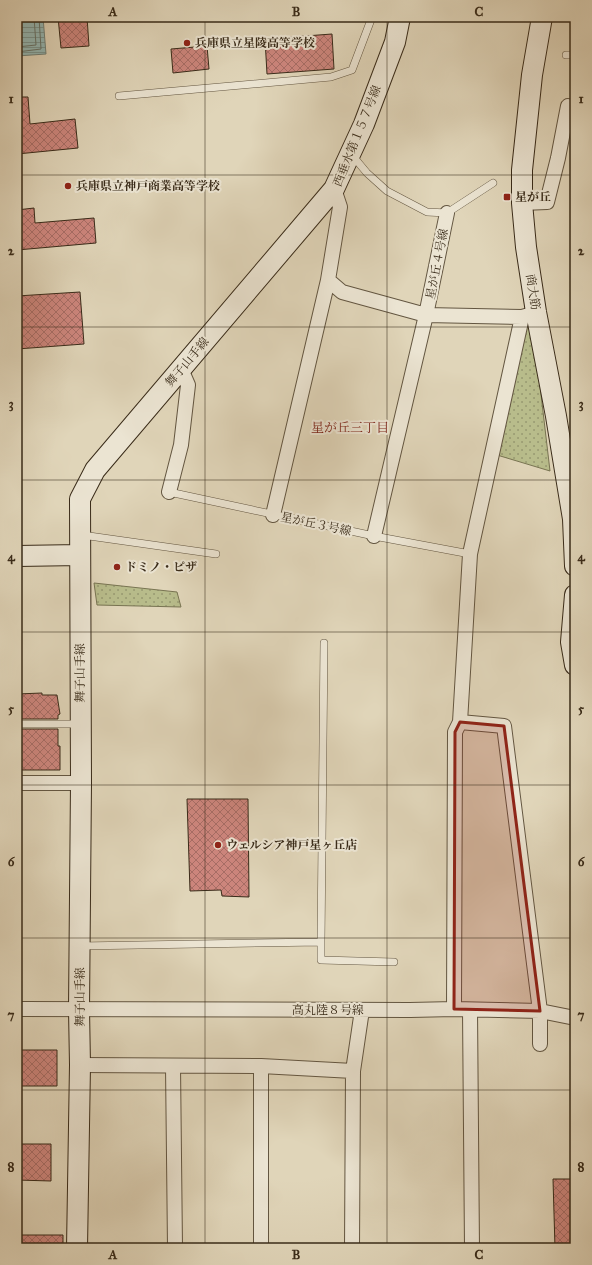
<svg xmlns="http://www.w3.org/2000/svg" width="592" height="1265" viewBox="0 0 592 1265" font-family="'IM FELL Great Primer','Noto Serif JP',serif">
<defs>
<pattern id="grass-dots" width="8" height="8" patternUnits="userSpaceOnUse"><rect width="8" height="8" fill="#b8bc8b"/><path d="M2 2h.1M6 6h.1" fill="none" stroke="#979971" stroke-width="1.8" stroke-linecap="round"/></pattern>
<pattern id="water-rules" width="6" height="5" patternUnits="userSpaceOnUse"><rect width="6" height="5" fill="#94b8b5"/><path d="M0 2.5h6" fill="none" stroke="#7a9692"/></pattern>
<pattern id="building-cross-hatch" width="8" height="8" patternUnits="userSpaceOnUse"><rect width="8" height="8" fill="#cc857c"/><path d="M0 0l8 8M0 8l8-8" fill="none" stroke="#a76d65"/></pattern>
</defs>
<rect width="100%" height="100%" fill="#e0d5b9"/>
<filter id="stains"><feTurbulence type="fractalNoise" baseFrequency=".005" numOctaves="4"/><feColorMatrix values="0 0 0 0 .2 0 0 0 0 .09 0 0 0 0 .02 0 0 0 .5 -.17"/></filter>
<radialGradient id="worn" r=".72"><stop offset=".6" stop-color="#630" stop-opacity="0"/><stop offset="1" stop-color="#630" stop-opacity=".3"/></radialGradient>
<!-- grass -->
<path fill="url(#grass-dots)" stroke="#787452" d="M532 318 550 471 497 455 526 321Z
M94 583 177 592 181 607 97 605Z"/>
<!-- water -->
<path fill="url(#water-rules)" stroke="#708077" d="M17 17H43L46 54 17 56Z"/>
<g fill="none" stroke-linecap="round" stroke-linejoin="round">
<!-- shore -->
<path stroke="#667267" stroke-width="1" d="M17 47 36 45 34 17
M17 52 41 49 39 17"/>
</g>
<!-- building -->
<path fill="url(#building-cross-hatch)" stroke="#392b19" d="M58 17H87L89 46 61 48Z
M332 34 334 69 267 74 265 39Z
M207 46 209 69 173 73 171 49Z
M17 97H28L30 124 75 119 78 148 17 154Z
M34 208 35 223 94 218 96 243 17 250V210Z
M80 292 84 344 17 349V296Z
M42 693V695H57L60 714 58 715V719H17V694Z
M17 729H58V746H60V770H17Z
M187 799H248L249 897 222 896 221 890 190 891Z
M17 1050H57V1086H17Z
M17 1144H51V1181L17 1180Z
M553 1179H575V1248H555Z
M17 1235H63V1248H17Z"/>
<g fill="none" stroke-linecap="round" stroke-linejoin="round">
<defs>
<path id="lane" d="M566 55H575
M119 96 331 77 352 70 372 17
M352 155 367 173 387 191 427 212 447 213 493 183
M169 492 374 536 470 554
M82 535 216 554
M17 724H80
M321 942V960L394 962
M80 946 321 942 324 643"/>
<path id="street" d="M334 189 340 207 328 280 342 292 426 315 522 317 529 315
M522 203 547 202 558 158 568 106
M169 492 181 445 188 385 181 369
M273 515 328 280
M374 536 426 315 447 213
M460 722 504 726 540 1011V1044
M17 783H81
M17 1009 410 1010 454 1009 540 1011 575 1018
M454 1009 455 732 460 722 470 554 522 317
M470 1010 472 1248
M80 1065 261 1066 353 1071
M173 1066 175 1248
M261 1248V1066
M352 1248 353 1071 362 1010"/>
<path id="secondary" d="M542 17 532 75 522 170V203L526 247 536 312 556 416 573 519 575 566
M17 556 80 555
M575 595 571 642 575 665
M77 1248 80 1065 79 1009 81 783 80 499 95 470 334 189 364 124 395 42 400 17"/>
</defs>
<!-- lane casing -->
<use href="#lane" stroke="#635641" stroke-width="8"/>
<!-- street casing -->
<use href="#street" stroke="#635641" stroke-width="16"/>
<!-- secondary casing -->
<use href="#secondary" stroke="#392b19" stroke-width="22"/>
<!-- lane -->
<use href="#lane" stroke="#ebe4d2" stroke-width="7"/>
<!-- street -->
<use href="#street" stroke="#ebe4d2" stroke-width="14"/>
<!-- secondary -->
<use href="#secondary" stroke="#ebe4d2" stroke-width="20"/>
</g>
<!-- marked area -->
<path fill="#8f2418" fill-opacity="0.2" stroke="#8f2418" stroke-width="3" stroke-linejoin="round" d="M460 722 504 726 540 1011 454 1009 455 732Z"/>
<!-- grid -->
<path fill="none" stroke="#392b19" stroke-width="1" stroke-opacity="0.55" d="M205 17V1248M387 17V1248M17 175H575M17 327H575M17 480H575M17 632H575M17 785H575M17 938H575M17 1090H575"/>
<!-- markers -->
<g fill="#8f2418" stroke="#ebe4d2" stroke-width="1.5">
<circle cx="187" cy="43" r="4"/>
<circle cx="68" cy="186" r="4"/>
<rect x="503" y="193" width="8" height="8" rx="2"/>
<circle cx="117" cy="567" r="4"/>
<circle cx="218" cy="845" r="4"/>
</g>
<g text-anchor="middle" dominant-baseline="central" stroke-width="4" stroke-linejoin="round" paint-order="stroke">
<!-- poi labels -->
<g font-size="12" font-weight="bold" fill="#392b19" stroke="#ebe4d2" text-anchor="start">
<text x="195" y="43">兵庫県立星陵高等学校</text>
<text x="76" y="186">兵庫県立神戸商業高等学校</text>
<text x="515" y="197">星が丘</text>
<text x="125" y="567">ドミノ・ピザ</text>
<text x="226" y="845">ウェルシア神戸星ヶ丘店</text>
</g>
<!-- street labels -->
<g font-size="12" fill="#392b19" stroke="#ebe4d2">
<text transform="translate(357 136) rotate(-68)">西垂水第１５７号線</text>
<text transform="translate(437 264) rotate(-79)">星が丘４号線</text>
<text transform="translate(533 292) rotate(81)">商大筋</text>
<text transform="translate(187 362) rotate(-50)">舞子山手線</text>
<text transform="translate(316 524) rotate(12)">星が丘３号線</text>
<text transform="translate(80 673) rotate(-90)">舞子山手線</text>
<text transform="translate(80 997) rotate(-90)">舞子山手線</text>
<text x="328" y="1010">高丸陸８号線</text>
</g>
<!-- neighbourhood labels -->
<g font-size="13" fill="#7a1f14" stroke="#ebe4d2">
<text x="350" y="428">星が丘三丁目</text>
</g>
</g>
<!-- margin -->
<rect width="592" height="1265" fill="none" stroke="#e0d5b9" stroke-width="44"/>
<rect x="22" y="22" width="548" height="1221" fill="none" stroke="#392b19" stroke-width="1.5"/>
<g font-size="13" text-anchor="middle" font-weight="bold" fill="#392b19">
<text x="113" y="16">A</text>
<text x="296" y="16">B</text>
<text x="479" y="16">C</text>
<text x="11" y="103">1</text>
<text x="581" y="103">1</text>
<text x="11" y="255">2</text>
<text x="581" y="255">2</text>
<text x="11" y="408">3</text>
<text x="581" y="408">3</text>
<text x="11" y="561">4</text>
<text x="581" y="561">4</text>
<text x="11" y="713">5</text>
<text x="581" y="713">5</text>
<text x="11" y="866">6</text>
<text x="581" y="866">6</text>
<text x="11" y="1019">7</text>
<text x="581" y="1019">7</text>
<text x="11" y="1171">8</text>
<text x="581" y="1171">8</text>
<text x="113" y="1259">A</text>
<text x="296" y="1259">B</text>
<text x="479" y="1259">C</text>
</g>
<rect width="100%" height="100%" filter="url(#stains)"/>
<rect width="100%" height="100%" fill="url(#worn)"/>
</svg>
